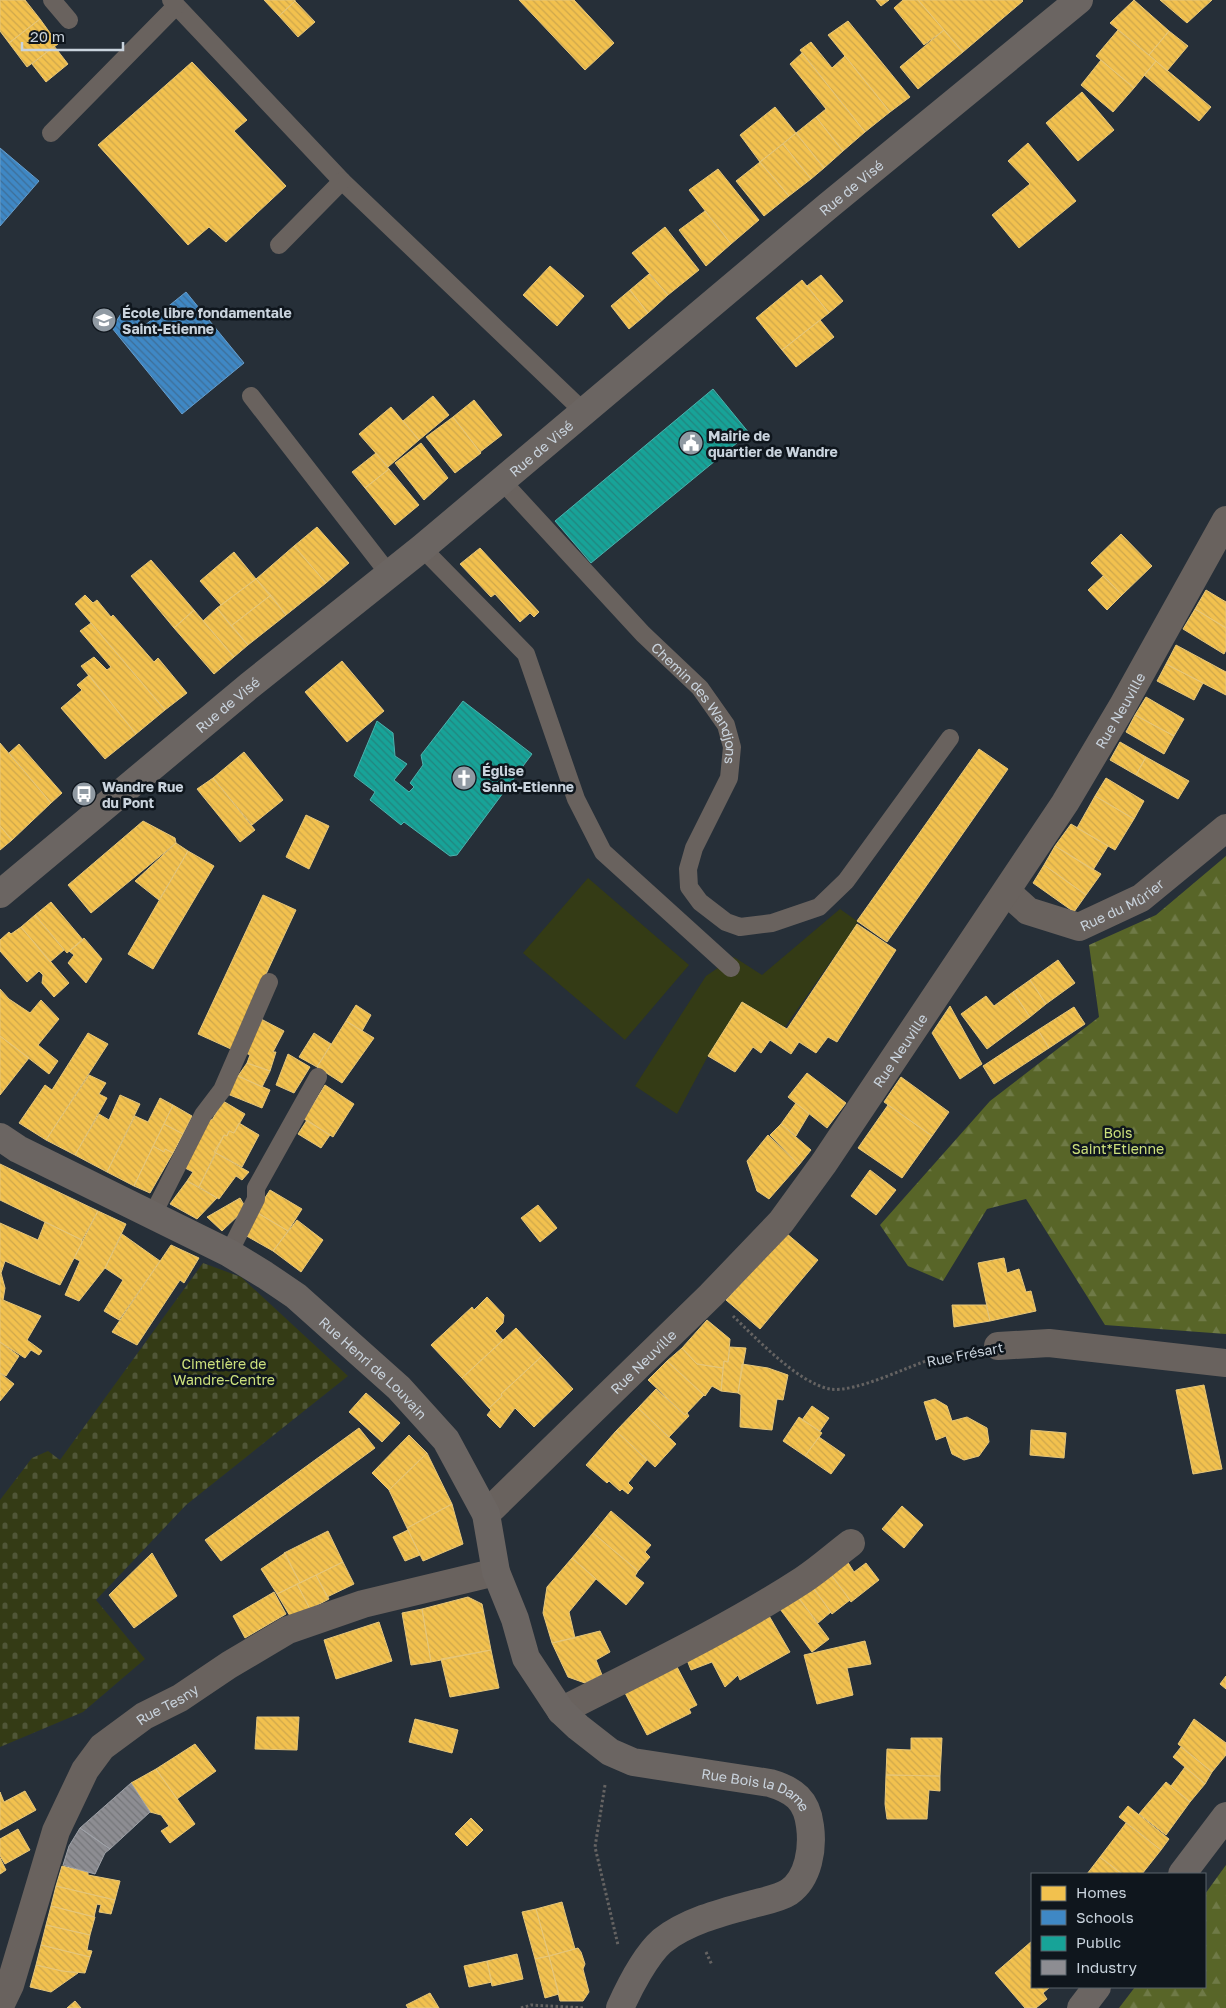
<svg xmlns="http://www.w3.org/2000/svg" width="1226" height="2008" viewBox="0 0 1226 2008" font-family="'Golos Text',sans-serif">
<defs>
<pattern id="forest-firs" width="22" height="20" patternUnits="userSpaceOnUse" patternTransform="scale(1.25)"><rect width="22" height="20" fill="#586528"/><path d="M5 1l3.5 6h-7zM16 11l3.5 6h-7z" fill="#6f7a47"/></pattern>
<pattern id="cemetery-stones" width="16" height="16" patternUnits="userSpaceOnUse" patternTransform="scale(1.25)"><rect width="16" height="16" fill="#343b15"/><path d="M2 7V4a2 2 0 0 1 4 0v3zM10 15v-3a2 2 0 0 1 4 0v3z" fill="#505637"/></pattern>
<pattern id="homes-back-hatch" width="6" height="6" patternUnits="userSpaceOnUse" patternTransform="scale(1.25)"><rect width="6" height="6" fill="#f2c14e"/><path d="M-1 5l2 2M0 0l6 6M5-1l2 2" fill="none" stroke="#cea74c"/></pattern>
<pattern id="schools-back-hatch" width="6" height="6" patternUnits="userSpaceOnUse" patternTransform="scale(1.25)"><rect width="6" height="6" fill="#3f88c5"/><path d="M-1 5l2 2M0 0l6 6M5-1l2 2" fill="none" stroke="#3e6e97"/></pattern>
<pattern id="public-back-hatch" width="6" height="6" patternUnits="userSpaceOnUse" patternTransform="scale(1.25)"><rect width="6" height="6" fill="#17a398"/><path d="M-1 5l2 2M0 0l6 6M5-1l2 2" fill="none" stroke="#22857e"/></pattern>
<pattern id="industry-back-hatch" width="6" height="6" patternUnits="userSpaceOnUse" patternTransform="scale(1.25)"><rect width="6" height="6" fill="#8d8d92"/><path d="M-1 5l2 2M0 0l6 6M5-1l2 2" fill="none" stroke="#75767a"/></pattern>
</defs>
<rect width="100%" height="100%" fill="#262f38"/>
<!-- green -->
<path fill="#343b15" d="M588 878 689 965 625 1040 523 953Z
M840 909 857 921V924L785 1027 742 1003 708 1056 677 1114 635 1086 706 976 734 957 762 975Z"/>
<!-- forest -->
<path fill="url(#forest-firs)" d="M1226 856V1334L1105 1325 1026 1199 987 1209 943 1281 908 1266 880 1225 990 1101 1099 1017 1089 945 1156 915Z
M1226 1865V2008H1119L1135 1987H1205V1894Z"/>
<!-- cemetery -->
<path fill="url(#cemetery-stones)" d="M203 1263 241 1277 348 1376 186 1505 96 1600 145 1659 83 1712 0 1747V1500L32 1458 48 1451 60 1460Z"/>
<!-- homes -->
<path fill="url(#homes-back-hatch)" stroke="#e6c679" d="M0 0H25L40 19 9 43 0 31Z
M264 0H295V1L279 16Z
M519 0H574L614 43 585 70Z
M876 0H889L881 6Z
M903 0H918L944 30 924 45 894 8Z
M918 0H1022L1023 1 963 52Z
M1134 0 1169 31 1149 55 1110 23Z
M1160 0H1212L1187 23Z
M295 1 315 22 298 37 279 16Z
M40 19 58 44 27 67 9 43Z
M848 21 910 97 890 112 828 35Z
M944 30 963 52 918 89 900 67Z
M1118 30 1156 61 1134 88 1096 56Z
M1169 31 1188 46 1167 71 1149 55Z
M811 42 832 68 845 56 890 112 865 132 800 50Z
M54 46 68 64 46 82 32 64Z
M802 53 865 132 843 151 816 117 826 109 790 64Z
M1101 60 1134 88 1113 112 1081 85Z
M1156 61 1211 107 1199 121 1144 75Z
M192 62 247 120 234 131 286 186 226 242 209 227 188 245 98 145Z
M1082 92 1114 130 1078 161 1046 123Z
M775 107 796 133 760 162 740 135Z
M816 117 843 151 824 168 796 133Z
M796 133 824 168 811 179 783 144Z
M1028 143 1076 201 1019 248 992 215 1030 184 1008 161Z
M783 144 811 179 789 196 760 162Z
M760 162 789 196 764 216 736 181Z
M718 169 759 220 731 244 689 190Z
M705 211 731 244 706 266 679 230Z
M665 227 699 270 668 295 632 253Z
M550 266 584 296 557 326 523 295Z
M649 274 668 295 648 313 630 290Z
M821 275 843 301 829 313 807 286Z
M802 280 829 313 782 350 756 318Z
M630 290 648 313 629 329 611 306Z
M820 320 834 337 796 367 782 350Z
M433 396 449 415 419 440 403 421Z
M474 400 502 435 480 452 453 417Z
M391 407 419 440 388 467 359 434Z
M453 417 481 453 455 473 426 437Z
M421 443 448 478 424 500 395 463Z
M376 453 389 469 365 488 352 472Z
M389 469 419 505 395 525 365 488Z
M317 527 349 563 326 583 294 546Z
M1121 534 1152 566 1122 595 1091 563Z
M294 546 326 583 286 615 256 579Z
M480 548 539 612 534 617 530 613 520 622 495 594 491 597 460 564Z
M234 552 256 579 221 605 200 581Z
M151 560 194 610 174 628 131 576Z
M1103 576 1122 595 1107 610 1088 590Z
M256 579 271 595 231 626 217 608Z
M1206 590 1226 602V628L1195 609Z
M85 595 93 603 97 600 111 617 113 615 154 662 158 658 187 693 165 710 75 604Z
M271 595 286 615 248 645 231 626Z
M217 608 248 645 234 657 203 621Z
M1195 609 1226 628V650L1224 654 1183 629Z
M194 610 234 657 214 674 174 628Z
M91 623 165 710 136 734 81 666 94 657 107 670 111 667 80 631Z
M1176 645 1226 672V695L1166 664Z
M342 661 384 711 347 742 305 692Z
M1166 664 1203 683 1194 700 1157 681Z
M89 675 136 734 105 759 61 708 82 690 77 685Z
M1146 697 1184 719 1174 736 1135 715Z
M1135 715 1174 736 1164 754 1126 732Z
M1120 742 1146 757 1136 775 1110 760Z
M0 743 51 803 12 840 0 826Z
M19 744 62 793 51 803 9 753Z
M979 749 1008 769 887 942 857 921Z
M244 752 283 800 252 825 213 778Z
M1146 757 1189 781 1178 799 1136 775Z
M213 778 255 830 240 842 197 789Z
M1106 778 1144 801 1134 819 1095 796Z
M1095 796 1134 819 1115 850 1077 828Z
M306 815 329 826 309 869 286 857Z
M143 821 175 838 176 843 91 913 68 885Z
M1071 824 1108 846 1093 870 1055 846Z
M0 826 12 840 0 850Z
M176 843 188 851 159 900 135 881Z
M1055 846 1101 874 1086 895 1044 865Z
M188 851 214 866 153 969 128 954Z
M1044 865 1086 895 1074 912 1033 883Z
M263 895 296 910 231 1049 198 1034Z
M51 902 83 940 67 953 35 915Z
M35 915 64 950 50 962 21 927Z
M857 924 896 950 837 1042 828 1037 816 1053 799 1042 791 1054 770 1040 761 1053 753 1047 735 1072 708 1056 742 1002 787 1029Z
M21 927 69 983 54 997 42 983 43 975 39 971 27 982 0 951V940L9 932 11 934Z
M84 938 102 959 86 983 68 963 74 955 69 951Z
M1058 960 1075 983 1046 1004 1030 980Z
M1030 980 1046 1004 1030 1017 1013 992Z
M0 989 9 999 30 1013 41 1000 59 1019 38 1045 58 1061 49 1074 0 1036Z
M1013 992 1030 1017 987 1049 961 1014 986 996 994 1006Z
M356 1005 371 1015 362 1031 346 1021Z
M950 1006 982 1064 960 1079 932 1033Z
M1074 1007 1085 1024 1049 1048 1038 1030Z
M261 1019 284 1031 273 1052H276L270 1071 247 1063 250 1055 244 1052Z
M346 1021 374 1038 342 1083 317 1067Z
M1038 1030 1049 1048 994 1084 983 1066Z
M88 1033 108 1044 46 1140 19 1123 45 1085 52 1090Z
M314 1033 331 1044 317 1067 299 1057Z
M0 1036 29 1058 0 1095Z
M288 1054 310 1067 294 1093 276 1085Z
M247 1063 270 1071 262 1087 238 1076Z
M807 1073 846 1103 827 1128 788 1097Z
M233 1074 270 1090 262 1108 225 1093Z
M89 1075 106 1083 99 1094 107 1098 75 1155 46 1140Z
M901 1077 949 1112 932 1136 884 1102Z
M325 1085 354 1104 333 1137 304 1119Z
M120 1095 140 1104 107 1172 75 1155 99 1114 109 1120Z
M160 1098 173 1105 134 1186 107 1172 135 1116 148 1122Z
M223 1101 245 1114 234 1133 229 1131 227 1136 224 1135 199 1187 187 1181 193 1172 183 1167 209 1118 212 1120Z
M796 1103 809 1114 796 1136 781 1124Z
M173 1105 192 1116 183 1134 164 1124Z
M888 1105 932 1136 902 1178 858 1148Z
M307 1120 330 1135 321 1148 298 1134Z
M239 1123 259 1135 242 1167 214 1152 224 1135 227 1136 229 1131 234 1133Z
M164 1124 183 1134 173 1153 165 1149 164 1152 153 1146Z
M781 1124 811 1150 799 1165 770 1135Z
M768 1135 799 1165 769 1199 757 1191 747 1161Z
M153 1146 164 1152 165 1149 173 1153 150 1193 134 1186Z
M216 1153 249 1172 242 1180 236 1176 219 1199 199 1187Z
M0 1164 98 1211 82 1240 0 1200Z
M870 1170 896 1190 876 1215 851 1196Z
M187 1181 217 1198 197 1219 170 1204Z
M270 1190 302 1209 288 1231 256 1212Z
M240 1198 246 1208 222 1231 207 1217Z
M538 1205 557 1228 540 1242 521 1218Z
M98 1211 126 1224 105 1268 79 1301 65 1295 80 1261 74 1258Z
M256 1212 288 1231 273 1251 243 1234Z
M297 1220 323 1240 301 1272 273 1251Z
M45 1222 82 1240V1243L60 1285 5 1261 1 1273 5 1288 3 1300 41 1316 27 1340 42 1351 39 1355 31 1350 25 1358 0 1342V1223L38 1240Z
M786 1233 818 1260 760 1329 726 1300Z
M122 1234 160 1261 119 1320 104 1311 123 1280 105 1268Z
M171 1245 199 1258 184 1283 180 1280 137 1345 112 1332Z
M1004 1258 1007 1273 1019 1269 1026 1292 1031 1291 1036 1311 990 1321 978 1263Z
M487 1297 504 1315 503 1323 495 1331 503 1340 462 1378 431 1345 472 1307 474 1310Z
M952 1305H986L990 1321 954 1327Z
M707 1320 730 1339 728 1362 724 1361 723 1368 697 1364 682 1348Z
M516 1328 542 1356 501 1394 502 1396 489 1408 462 1378Z
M0 1342 19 1356 6 1376 0 1373Z
M730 1347 746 1348 738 1393 721 1391 724 1361 728 1362Z
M682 1348 697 1364 723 1368 721 1391 712 1386 705 1396 667 1361Z
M542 1356 573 1389 534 1427 515 1408 500 1428 487 1415 491 1410 489 1408 502 1396 501 1394Z
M667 1361 704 1395 685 1415 648 1380Z
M742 1364 768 1368 788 1375 783 1400 777 1399 772 1430 740 1427 741 1395 738 1393Z
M0 1373 14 1384 0 1401Z
M1204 1385 1222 1469 1193 1474 1176 1390Z
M656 1389 685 1415 687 1413 689 1416 669 1437 638 1408Z
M366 1393 400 1423 382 1442 349 1412Z
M935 1399 947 1406 952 1421 967 1417 987 1428 989 1442 979 1456 964 1460 952 1454 946 1436 936 1440 924 1402Z
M812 1406 829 1418 820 1431 802 1420Z
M638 1408 676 1444 655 1467 616 1431Z
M799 1417 822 1433 805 1456 783 1441Z
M359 1428 375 1448 221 1561 205 1540Z
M1031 1430 1066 1433 1064 1458 1030 1455Z
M616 1431 647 1460 628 1483 633 1488 628 1494 622 1489 620 1491 609 1481 607 1483 586 1465Z
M409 1435 427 1453 389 1490 372 1473Z
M819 1437 845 1455 831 1474 805 1456Z
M427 1453 452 1504 407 1528 389 1490Z
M452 1504 463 1544 423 1561 407 1528Z
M902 1506 923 1525 904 1548 882 1529Z
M611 1511 651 1545 645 1552 650 1557 638 1571 593 1533Z
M408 1530 420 1555 405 1561 393 1537Z
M328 1531 343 1562 300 1583 284 1553Z
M593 1533 638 1571 635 1576 644 1583 626 1605 572 1558Z
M152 1553 177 1596 134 1628 109 1595Z
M285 1553 300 1583 277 1594 261 1569Z
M572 1558 596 1579 569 1612 575 1638 552 1643 543 1613 547 1587Z
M847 1561 854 1572 866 1563 879 1580 851 1602 830 1573Z
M343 1562 354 1584 327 1597 316 1575Z
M830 1573 850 1600 832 1614 812 1586Z
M316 1575 329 1599 310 1609 297 1584Z
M297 1584 310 1609 290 1616 277 1594Z
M812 1586 831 1612 818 1623 798 1597Z
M274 1592 286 1614 245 1638 233 1616Z
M468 1597 482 1604 491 1650 431 1662 422 1609Z
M798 1597 829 1639 812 1652 780 1609Z
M422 1609 431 1662 411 1665 402 1613Z
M768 1614 790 1652 740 1680 738 1675 725 1687 712 1662 691 1670 687 1660Z
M379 1622 392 1661 336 1679 324 1640Z
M600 1631 610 1652 596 1660 602 1675 585 1683 568 1677 552 1643Z
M865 1641 871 1664 847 1668 853 1695 817 1704 804 1655Z
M491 1650 499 1688 450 1697 441 1659Z
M676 1665 697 1705 689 1709 691 1713 647 1735 624 1691Z
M1226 1676V1689L1220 1684Z
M257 1717H299L297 1750 255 1749Z
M415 1719 458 1730 452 1753 409 1742Z
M1194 1719 1226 1743V1755L1212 1772 1178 1744Z
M911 1738H942L940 1776 886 1775 887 1749 911 1750Z
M195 1744 216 1771 177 1799 156 1769Z
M1181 1747 1212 1772 1205 1784 1173 1757Z
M1185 1767 1205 1784 1190 1802 1171 1786Z
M156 1769 195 1824 170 1843 161 1831 169 1826 161 1815 150 1812 131 1783Z
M886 1775 940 1776V1791L929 1790 927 1819H887L885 1804Z
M1166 1782 1190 1802 1166 1835 1139 1814Z
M25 1791 36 1810 0 1830V1792L4 1802Z
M1128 1806 1169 1839 1161 1850 1119 1817Z
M471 1818 483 1830 467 1846 455 1834Z
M1126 1823 1161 1850 1142 1874H1122L1100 1857Z
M18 1829 30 1850 5 1864 0 1856V1839Z
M1100 1857 1122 1874H1087Z
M0 1858 6 1870 0 1874Z
M62 1866 88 1872V1875L120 1881 115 1900 56 1886Z
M56 1886 115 1900 111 1914 99 1912 101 1905 97 1904 94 1917 51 1906Z
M562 1902 575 1949 549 1956 536 1909Z
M51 1906 95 1917 90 1935 46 1925Z
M536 1909 549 1956 535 1959 522 1912Z
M46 1925 90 1935 87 1950 92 1951 90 1957 41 1945Z
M1032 1941V1987H1050L1043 1993 1047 1999 1036 2008H1025L995 1973Z
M41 1945 90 1957 85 1973 62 1971 36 1965Z
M578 1948 581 1952 585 1964 583 1969 589 1992 583 2001H560L549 1956Z
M517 1954 523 1979 492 1986 487 1961Z
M549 1956 559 1994 545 1998 535 1959Z
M487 1961 492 1982 469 1987 464 1966Z
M36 1965 62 1971 78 1973 51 1992 30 1987Z
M430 1993 439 2008H408L406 2005Z
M75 2001 81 2008H67Z"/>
<!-- schools -->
<path fill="url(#schools-back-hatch)" stroke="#689ecc" d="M0 148 39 181 0 226Z
M186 292 244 363 182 414 112 328 126 306 144 326Z"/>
<!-- public -->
<path fill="url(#public-back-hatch)" stroke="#4cb1ad" d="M713 389 749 433 591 563 555 521Z
M463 701 532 754 457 855 450 856 404 822 401 825 370 800 375 792 354 776 377 721 393 733 395 756 407 764 394 780 409 792 414 787 410 783 423 765 421 755Z"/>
<!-- industry -->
<path fill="url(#industry-back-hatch)" stroke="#9fa2a8" d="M131 1783 150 1812 110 1849 80 1828Z
M80 1828 110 1849 105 1853 95 1874 63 1865 69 1846Z"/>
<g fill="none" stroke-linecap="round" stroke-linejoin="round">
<!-- path -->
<path stroke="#656362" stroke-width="3" stroke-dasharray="2.5 2.5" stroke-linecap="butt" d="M733 1316C756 1338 798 1383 830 1389 856 1393 908 1366 935 1358 946 1355 957 1353 969 1351
M605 1785 595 1847 618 1945
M706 1952 712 1965
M521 2008 531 2005 585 2008"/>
<!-- lane -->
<g stroke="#69625e" stroke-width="18">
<path d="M52 0 69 20"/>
<path d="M171 0 342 181 583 411"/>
<path d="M51 133 176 6"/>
<path d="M279 245 342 181"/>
<path d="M251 396 389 574"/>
<path id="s1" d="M501 480 643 634 700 688 726 725 732 747 729 778 694 848 688 869 689 887 700 902 726 922 740 927 772 923 819 907 846 881 950 738"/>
<path d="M422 548 526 654 576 799 603 852 731 968"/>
<path d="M152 1216 203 1115 222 1090 269 982"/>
<path d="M229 1253 256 1199V1188L318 1077"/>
</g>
<!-- street -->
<g stroke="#69625e" stroke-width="28">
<path id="s2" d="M1007 892 1028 911 1079 927 1141 898 1226 828"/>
<path d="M998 1346 1049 1343 1226 1363"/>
<path id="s3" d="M486 1514 711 1295 781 1222 824 1163 1065 803 1122 707 1226 520"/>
<path d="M561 1711C643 1669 726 1630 803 1580 820 1569 835 1555 851 1543"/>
<path id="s4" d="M0 2006 10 1985 56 1831 85 1770 102 1747 144 1716 180 1698 229 1665 288 1630 363 1604 496 1572"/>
</g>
<!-- secondary -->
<g stroke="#6b6562" stroke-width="28">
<path id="s5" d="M0 894 249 686 422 548 828 206 1079 0"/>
<path id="s6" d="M0 1137 18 1149 229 1253 265 1275 296 1296 399 1388 446 1440 486 1514 496 1572 515 1619 526 1658 561 1711 578 1727 610 1752 633 1762 770 1783C794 1790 807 1800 810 1826 813 1848 809 1878 789 1892 780 1898 764 1901 753 1904 723 1912 687 1921 662 1941 646 1955 629 1988 620 2008"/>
<path d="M1182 1874 1226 1816"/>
<path d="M1081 2008 1097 1987"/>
</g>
</g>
<!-- icons -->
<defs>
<symbol id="school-disc" viewBox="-11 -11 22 22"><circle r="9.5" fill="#909aa3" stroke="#0f161d"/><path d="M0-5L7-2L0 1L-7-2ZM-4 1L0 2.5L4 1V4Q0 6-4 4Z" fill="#fff"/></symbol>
<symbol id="civic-disc" viewBox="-11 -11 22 22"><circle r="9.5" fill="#909aa3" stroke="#0f161d"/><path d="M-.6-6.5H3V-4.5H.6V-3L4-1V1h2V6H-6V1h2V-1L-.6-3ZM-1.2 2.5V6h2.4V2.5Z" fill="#fff"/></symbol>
<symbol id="church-disc" viewBox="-11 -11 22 22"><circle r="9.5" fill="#909aa3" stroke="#0f161d"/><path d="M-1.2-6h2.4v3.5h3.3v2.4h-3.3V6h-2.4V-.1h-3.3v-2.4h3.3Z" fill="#fff"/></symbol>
<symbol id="bus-disc" viewBox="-11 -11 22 22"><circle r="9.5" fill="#909aa3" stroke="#0f161d"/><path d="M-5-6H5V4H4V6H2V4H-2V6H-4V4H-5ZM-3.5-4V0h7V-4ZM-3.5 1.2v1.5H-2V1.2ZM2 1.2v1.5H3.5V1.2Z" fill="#fff"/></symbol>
</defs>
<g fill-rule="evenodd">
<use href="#school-disc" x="90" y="306" width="28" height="28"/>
<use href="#civic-disc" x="677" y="429" width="28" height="28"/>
<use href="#church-disc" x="450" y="764" width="28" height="28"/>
<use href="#bus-disc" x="70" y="780" width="28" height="28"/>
</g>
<g text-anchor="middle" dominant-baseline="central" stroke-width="5" stroke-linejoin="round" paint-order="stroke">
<!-- street labels -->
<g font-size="14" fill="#c9d3dd" stroke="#0f161d">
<text stroke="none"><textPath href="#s5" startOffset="1106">Rue de Visé</textPath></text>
<text stroke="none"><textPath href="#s5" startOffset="701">Rue de Visé</textPath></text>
<text stroke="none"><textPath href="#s5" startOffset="296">Rue de Visé</textPath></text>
<text stroke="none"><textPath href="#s1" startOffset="299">Chemin des Wandjons</textPath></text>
<text stroke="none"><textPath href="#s3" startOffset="1029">Rue Neuville</textPath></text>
<text stroke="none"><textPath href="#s2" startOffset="130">Rue du Mûrier</textPath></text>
<text stroke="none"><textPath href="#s3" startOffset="624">Rue Neuville</textPath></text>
<text transform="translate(965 1354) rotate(-11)">Rue Frésart</text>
<text stroke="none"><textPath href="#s3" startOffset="219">Rue Neuville</textPath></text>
<text stroke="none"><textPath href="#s6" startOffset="442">Rue Henri de Louvain</textPath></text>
<text stroke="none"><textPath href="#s4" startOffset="358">Rue Tesny</textPath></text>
<text stroke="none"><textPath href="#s6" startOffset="1059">Rue Bois la Dame</textPath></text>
</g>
<!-- poi labels -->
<g font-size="14" font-weight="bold" fill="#c9d3dd" stroke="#0f161d" text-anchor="start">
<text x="122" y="312">École libre fondamentale<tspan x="122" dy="16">Saint-Etienne</tspan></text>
<text x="708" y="435">Mairie de<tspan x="708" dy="16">quartier de Wandre</tspan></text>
<text x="482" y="770">Église<tspan x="482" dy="16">Saint-Etienne</tspan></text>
<text x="102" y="786">Wandre Rue<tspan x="102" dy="16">du Pont</tspan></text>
</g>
<!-- park labels -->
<g font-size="14" fill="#cce07c" stroke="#0f161d">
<text x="1118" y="1132">Bois<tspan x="1118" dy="16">Saint*Etienne</tspan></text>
<text x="224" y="1363">Cimetière de<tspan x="224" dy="16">Wandre-Centre</tspan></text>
</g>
</g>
<!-- legend -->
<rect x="1031" y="1873" width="175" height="115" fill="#0f161d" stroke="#59626a"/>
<rect x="1041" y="1886" width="25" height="15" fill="#f2c14e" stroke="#59626a"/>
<text x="1076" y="1898" font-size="15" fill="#c9d3dd">Homes</text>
<rect x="1041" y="1910" width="25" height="15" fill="#3f88c5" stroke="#59626a"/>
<text x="1076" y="1923" font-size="15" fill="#c9d3dd">Schools</text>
<rect x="1041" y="1936" width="25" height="15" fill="#17a398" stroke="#59626a"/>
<text x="1076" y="1948" font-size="15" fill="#c9d3dd">Public</text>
<rect x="1041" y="1960" width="25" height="15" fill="#8d8d92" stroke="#59626a"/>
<text x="1076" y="1973" font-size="15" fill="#c9d3dd">Industry</text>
<!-- scale -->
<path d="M22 42v8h101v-8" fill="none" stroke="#c9d3dd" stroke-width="2.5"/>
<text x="30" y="42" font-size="15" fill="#c9d3dd" stroke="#0f161d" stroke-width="4" paint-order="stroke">20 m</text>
</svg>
